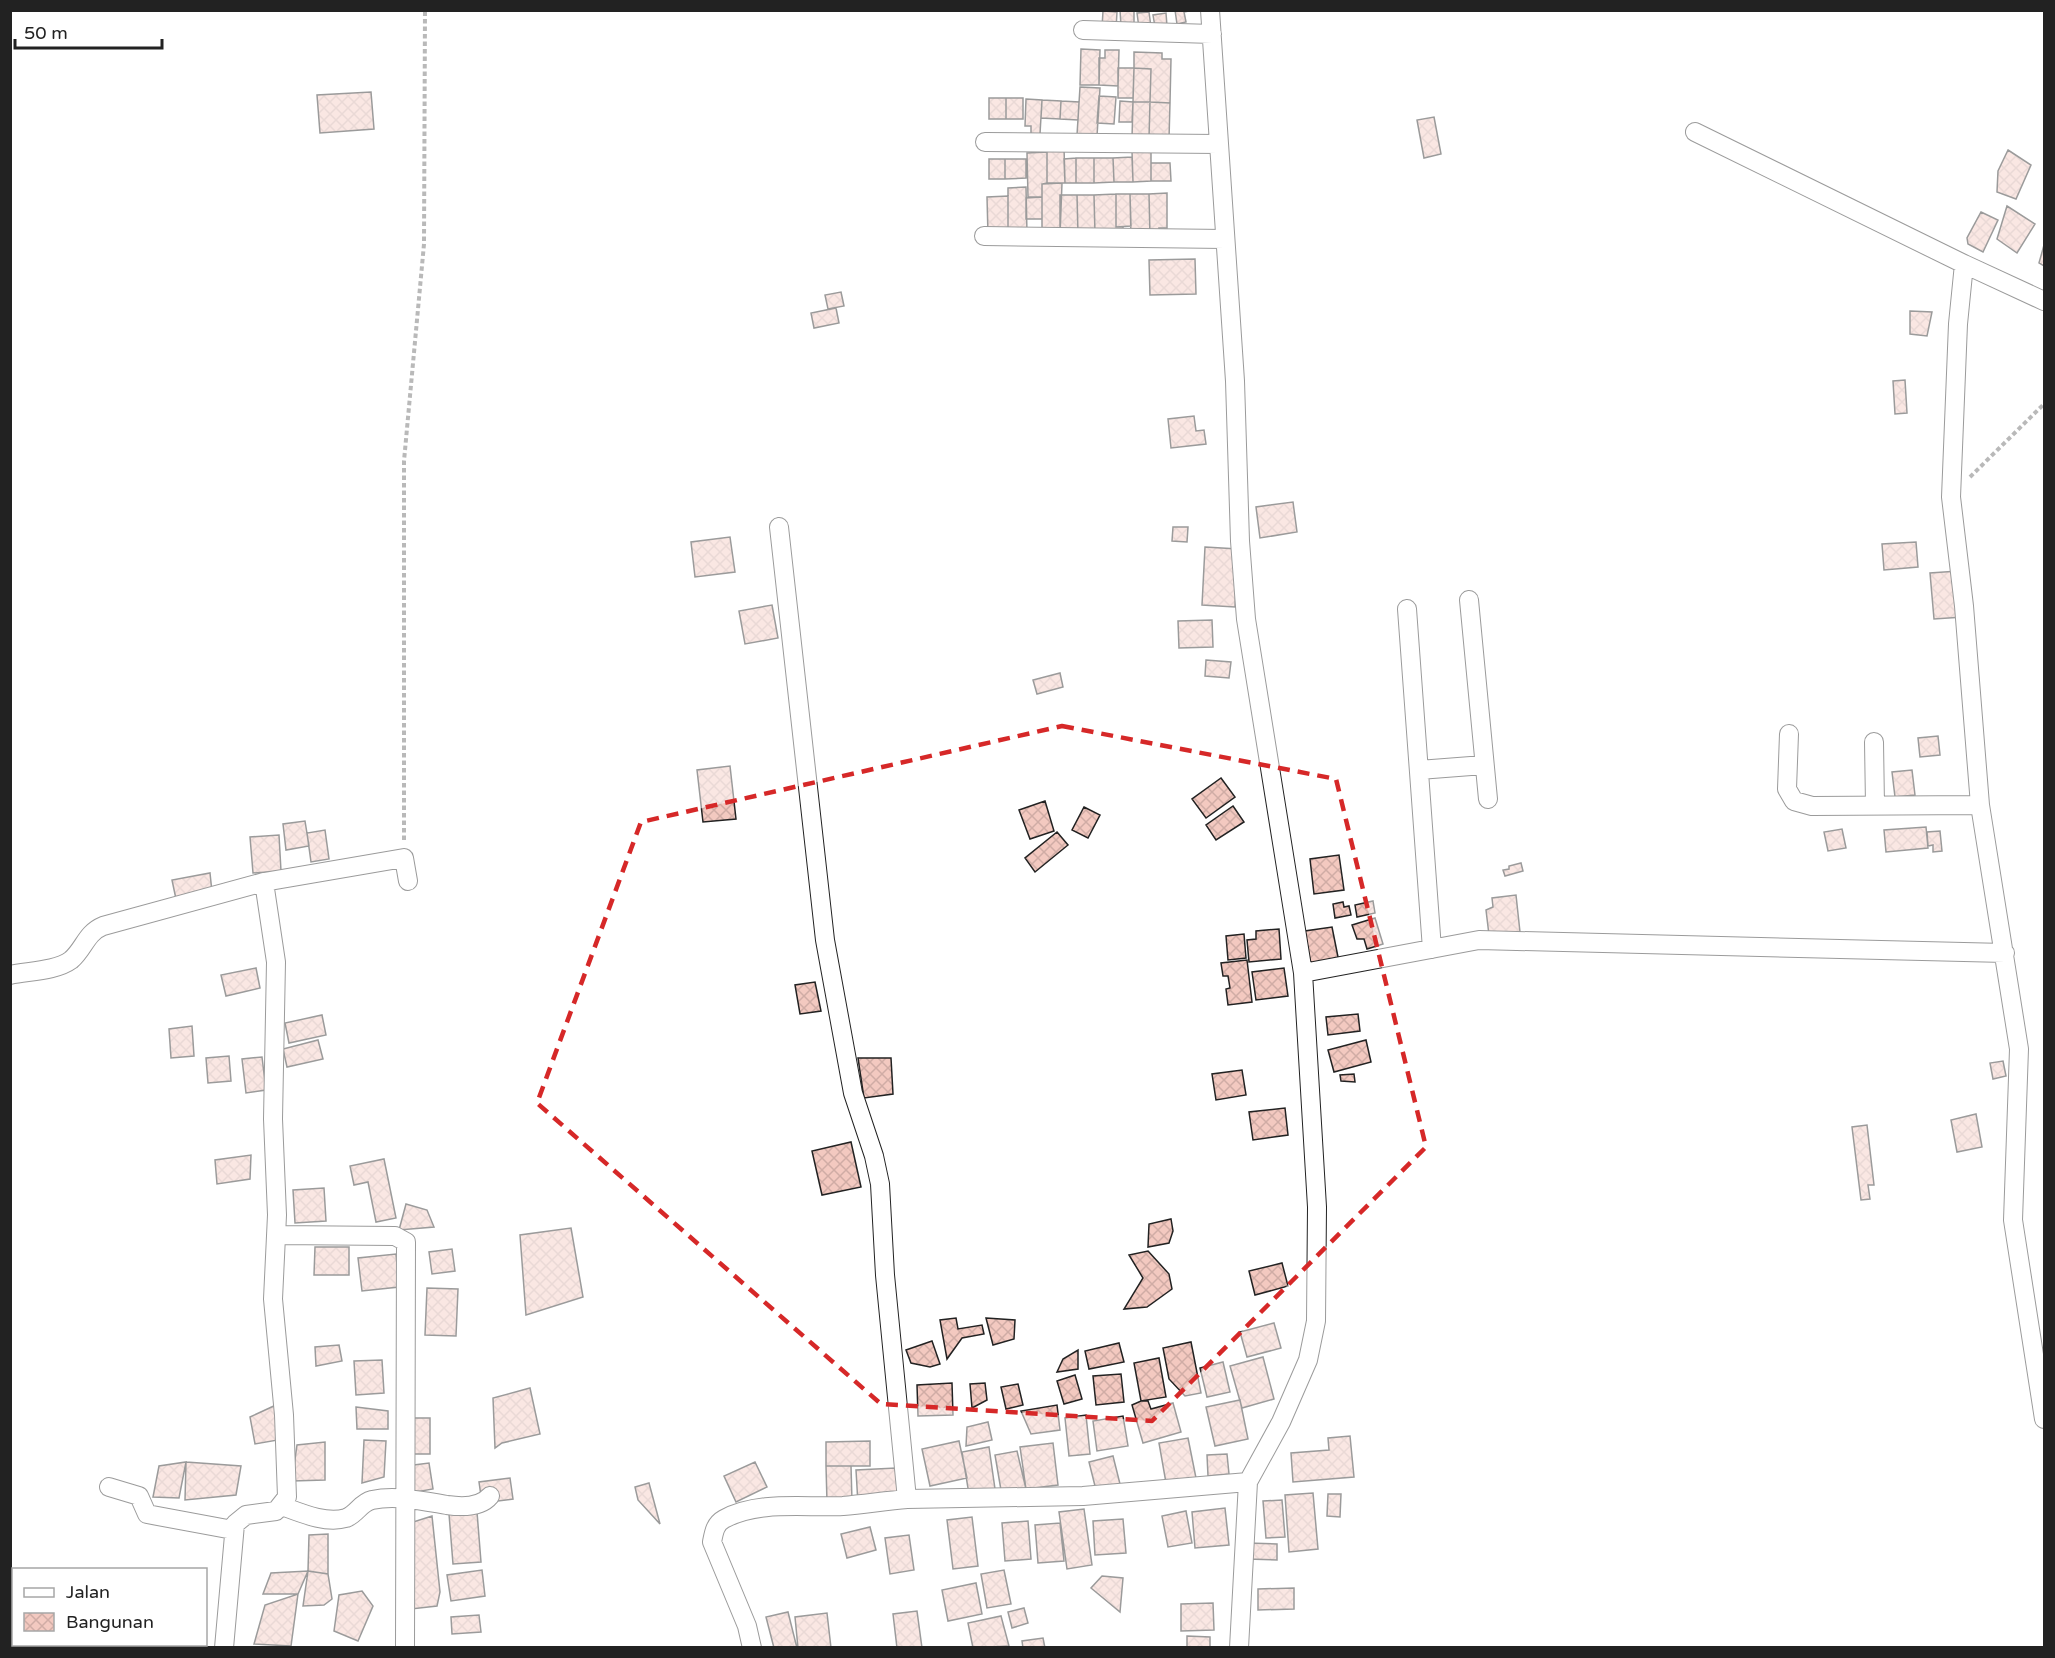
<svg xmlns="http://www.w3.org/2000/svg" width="2055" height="1658" viewBox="0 0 2055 1658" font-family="'Varela Round',sans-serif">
<defs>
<pattern id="building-cross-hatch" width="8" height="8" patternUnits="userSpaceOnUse" patternTransform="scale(1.5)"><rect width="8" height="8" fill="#f3c9c0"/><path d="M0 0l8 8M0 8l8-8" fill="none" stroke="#d0aca5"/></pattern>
</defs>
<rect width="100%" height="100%" fill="#fff"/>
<!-- building -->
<path fill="url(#building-cross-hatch)" stroke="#222" stroke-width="1.5" d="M1120 10H1134V26H1121Z
M1175 10H1194L1184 12 1186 22 1177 24Z
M1103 11 1117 12 1116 29 1102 28Z
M1149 12 1151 27 1139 28 1137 13Z
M1166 13 1167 26 1155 27 1153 15Z
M1081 49 1100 50 1099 85H1080Z
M1105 50H1119L1118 86 1099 85V58H1105Z
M1134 52 1162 53V59H1171L1170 103 1150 102 1151 69 1134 68Z
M1118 68H1134L1133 98H1118Z
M1134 68 1151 69 1150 102H1133Z
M1080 87 1100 88 1097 136 1077 135Z
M371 92 374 129 320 133 317 95Z
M1099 96 1116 97 1114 124 1097 123Z
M989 98H1006V119H989Z
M1006 98H1023V119H1006Z
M1026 99 1042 100 1040 134H1031V126H1025Z
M1042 100 1061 101 1060 119 1041 118Z
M1061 101 1079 102 1078 120 1060 119Z
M1120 101 1133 102 1132 122H1119Z
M1133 102H1150L1149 138H1132Z
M1150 102 1170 103 1169 139 1149 138Z
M1434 117 1441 154 1424 158 1417 120Z
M1047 147H1064L1065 183H1047Z
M2008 150 2031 165 2016 199 1997 192 1998 171Z
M1132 151H1151V181L1133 182Z
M1047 152V183L1042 184V197H1028L1027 153Z
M1132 157 1133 182H1114L1113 158Z
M1076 158H1094V183H1076Z
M1076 158V183H1065L1064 159Z
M1094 158H1113L1114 182 1094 183Z
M989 159H1005V179H989Z
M1005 159H1026V178L1005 179Z
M1151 163H1170L1171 181H1151Z
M1062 183 1060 235H1042V184Z
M1026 187 1027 234H1008V188Z
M1167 193V228H1159L1160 236 1150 237 1149 194Z
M1116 194H1130L1131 226 1116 227Z
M1116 194V227H1123V234H1095L1094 195Z
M1130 194H1149L1150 237H1131Z
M1060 195H1077L1078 235H1060Z
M1077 195H1094L1095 234 1078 235Z
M1008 196V234L988 235 987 197Z
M1042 197V219H1026V198Z
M2007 206 2035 224 2017 253 1997 239Z
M1981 212 1998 220 1983 252 1968 244 1967 238Z
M2044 245V266L2039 263Z
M1195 259 1196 294 1150 295 1149 260Z
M841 292 844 306 828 309 825 295Z
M836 308 839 323 814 328 811 313Z
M1910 311 1932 312 1927 336 1910 334Z
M1905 380 1907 413 1895 414 1893 381Z
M1194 416 1196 431 1204 430 1206 444 1171 448 1168 419Z
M1293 502 1297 532 1260 538 1256 507Z
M1173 527H1188L1187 542 1172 541Z
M730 537 735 572 695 577 691 542Z
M1916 542 1918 567 1884 570 1882 544Z
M1205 547 1238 549 1235 607 1202 605Z
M1958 571 1963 617 1934 619 1930 573Z
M772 605 778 638 745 644 739 611Z
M1212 620 1213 647 1179 648 1178 621Z
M1206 660 1231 662 1229 678 1205 676Z
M1060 673 1063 687 1037 694 1033 680Z
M1938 736 1940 755 1920 757 1918 738Z
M730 766 736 819 703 822 697 770Z
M1912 770 1915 795 1895 797 1892 772Z
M1221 778 1235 797 1206 818 1192 799Z
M1045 801 1054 831 1030 839 1019 810Z
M1233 806 1244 822 1216 840 1206 825Z
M1084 807 1100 815 1088 838 1072 830Z
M305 821 309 846 286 850 283 824Z
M1926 827 1928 848 1886 852 1884 830Z
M1842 829 1846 848 1828 851 1824 832Z
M325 830 329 859 311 862 307 833Z
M1940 831 1942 851 1933 852V845L1928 846 1927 832Z
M1057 832 1068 845 1035 872 1025 858Z
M279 835 281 871 253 873 250 837Z
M1339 855 1344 890 1314 894 1310 859Z
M1521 863 1523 871 1505 876 1503 870 1509 869V866Z
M210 873 212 892 176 899 172 880Z
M1516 895 1520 932 1489 935 1486 910 1493 907 1492 898Z
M1373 901 1375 913 1357 917 1355 905Z
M1343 902 1344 907 1349 906 1351 915 1335 918 1333 904Z
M1375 918 1383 944 1367 949 1364 939H1357L1352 925Z
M1332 927 1339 962 1311 967 1305 931Z
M1279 929 1281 959 1249 962 1247 940 1256 939V931Z
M1244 934 1246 958 1228 960 1226 936Z
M1247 960 1252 1002 1228 1005 1226 989 1230 988 1228 976H1223L1221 963Z
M256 968 260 988 226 996 221 975Z
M1284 968 1288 996 1256 1000 1252 972Z
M815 982 821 1011 800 1014 795 985Z
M1358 1014 1360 1031 1328 1035 1326 1017Z
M322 1015 326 1035 289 1043 285 1023Z
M192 1026 194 1056 171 1058 169 1029Z
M318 1040 323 1059 287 1067 283 1049Z
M1366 1040 1371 1062 1334 1072 1328 1050Z
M229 1056 231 1081 208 1083 206 1058Z
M262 1057 266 1090 246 1093 242 1059Z
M858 1058H891L893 1094 864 1098Z
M2003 1061 2006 1076 1993 1079 1990 1063Z
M1242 1070 1246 1095 1216 1100 1212 1074Z
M1354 1074 1355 1082 1341 1081 1340 1075Z
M1285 1108 1288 1135 1253 1140 1249 1112Z
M1976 1114 1982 1147 1957 1152 1951 1120Z
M1867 1125 1874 1185H1868L1870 1199 1861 1200 1852 1127Z
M851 1142 861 1187 822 1195 812 1151Z
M251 1155 250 1179 217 1184 215 1160Z
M384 1159 396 1218 376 1222 368 1182 354 1185 350 1166Z
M324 1188 326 1221 295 1223 293 1190Z
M406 1204 427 1210 434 1227 399 1230Z
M1171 1219 1173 1231 1169 1243 1148 1247 1149 1224Z
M571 1228 583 1297 526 1315 520 1235Z
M315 1247H349V1275H314Z
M452 1249 455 1271 432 1274 429 1252Z
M1148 1251 1169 1274 1172 1289 1147 1307 1124 1309 1143 1278 1129 1255Z
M396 1254 399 1287 362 1291 358 1258Z
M1282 1263 1288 1286 1255 1295 1249 1271Z
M427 1288 458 1289 456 1336 425 1335Z
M956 1318 958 1329 982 1325 984 1334 962 1338 947 1359 940 1320Z
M986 1318 1015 1320 1014 1339 993 1345Z
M1274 1323 1281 1348 1247 1357 1240 1332Z
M932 1341 940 1364 930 1367 911 1363 906 1350Z
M1191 1342 1201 1393 1185 1396 1169 1379 1163 1348Z
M1119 1343 1124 1362 1089 1369 1085 1351Z
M339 1345 342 1361 316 1366 315 1347Z
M1078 1350V1369L1057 1372 1063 1359Z
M1263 1357 1274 1399 1242 1408 1230 1366Z
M1159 1358 1166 1397 1141 1401 1134 1363Z
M382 1360 384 1393 356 1395 354 1361Z
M1223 1362 1230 1392 1207 1397 1200 1368Z
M1121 1374 1124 1402 1096 1405 1093 1376Z
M1075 1375 1082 1399 1064 1404 1057 1381Z
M952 1383 953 1415 918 1416 917 1385Z
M985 1383 987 1400 972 1408 970 1384Z
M1018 1384 1023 1405 1006 1409 1001 1387Z
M530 1388 540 1434 502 1443 495 1448 493 1398Z
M1240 1400 1248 1439 1215 1446 1206 1407Z
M1141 1401H1148L1151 1409 1173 1403 1181 1432 1143 1443 1132 1405Z
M276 1405 278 1440 255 1444 250 1417Z
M1057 1405 1060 1430 1031 1434 1021 1411Z
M356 1407 388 1411V1429H357Z
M1086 1415 1090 1454 1069 1456 1065 1418Z
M1123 1416 1128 1446 1097 1451 1093 1421Z
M408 1418H430V1454H409Z
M988 1422 992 1440 966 1446 967 1427Z
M1350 1436 1354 1477 1293 1482 1291 1453 1329 1450 1328 1438Z
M1188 1438 1196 1478 1166 1483 1159 1443Z
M364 1440 386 1441 384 1477 362 1483Z
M870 1441V1466H826V1442Z
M959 1441 967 1478 930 1486 922 1449Z
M325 1442V1480L292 1481 297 1445Z
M1053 1443 1058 1485 1026 1489 1020 1447Z
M989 1447 995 1489 969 1494 962 1452Z
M1017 1451 1026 1489 1002 1496 995 1455Z
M1227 1454 1229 1474 1208 1476 1207 1455Z
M1113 1456 1120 1484 1096 1490 1089 1462Z
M186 1462 241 1466 236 1495 185 1500Z
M186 1462 179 1498 153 1497 159 1466Z
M755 1462 767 1487 736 1502 724 1476Z
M429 1463 433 1489 410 1493 406 1466Z
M826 1466H851L852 1501 827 1502Z
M896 1468 898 1502 858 1504 856 1470Z
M510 1478 513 1499 482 1503 479 1482Z
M649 1483 660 1524 638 1500 635 1487Z
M1313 1493 1318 1549 1289 1552 1285 1495Z
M1328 1494H1341L1340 1517 1327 1516Z
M1282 1500 1285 1537 1266 1538 1263 1501Z
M1225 1508 1229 1545 1195 1548 1192 1512Z
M1084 1509 1092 1565 1067 1569 1059 1512Z
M1186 1511 1192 1543 1168 1547 1162 1516Z
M477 1512 481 1562 453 1564 449 1514Z
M432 1516 440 1592 437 1606 411 1609 410 1523Z
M972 1517 978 1566 953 1569 947 1520Z
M1123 1519 1126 1553 1095 1555 1093 1521Z
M1028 1521 1031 1559 1005 1561 1002 1523Z
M1060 1523 1064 1561 1038 1563 1035 1525Z
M870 1527 876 1550 847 1558 841 1534Z
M328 1534V1574L308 1571 309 1535Z
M909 1535 914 1570 890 1574 885 1538Z
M1247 1543 1277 1544V1560L1247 1559Z
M482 1570 485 1596 451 1601 447 1575Z
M1004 1570 1011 1604 987 1608 981 1574Z
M308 1571 298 1594H263L271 1573Z
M308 1571 328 1574 332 1599 324 1605 303 1606Z
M1102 1576 1123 1578 1120 1612 1091 1588Z
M976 1583 982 1614 948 1621 942 1590Z
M1294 1588V1609L1258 1610V1589Z
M362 1591 373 1606 358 1641 334 1631 339 1595Z
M298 1594 291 1646 254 1644 265 1605Z
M1213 1603 1214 1630 1181 1631V1604Z
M1024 1608 1028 1623 1012 1628 1008 1612Z
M917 1611 922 1648H897L893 1614Z
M788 1612 797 1648H774L766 1617Z
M827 1613 831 1648H798L795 1617Z
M479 1615 481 1632 452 1634 451 1617Z
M1001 1616 1009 1646 973 1648 968 1623Z
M1187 1636 1210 1637V1648H1187Z
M1043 1638 1045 1648H1023L1022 1641Z"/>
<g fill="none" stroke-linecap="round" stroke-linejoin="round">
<defs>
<path id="street" d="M1210 10 1235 381 1240 541 1246 619 1303 973 1317 1207 1316 1321 1308 1360 1281 1422 1248 1482 1239 1648
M1083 30 1212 34
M1695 132 1964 264
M985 142 1219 144
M984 236 1225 239
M2044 301 1964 264 1958 324 1951 497 1964 606 1980 805 2019 1049 2013 1220 2044 1419
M779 527 825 940 853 1093 874 1156 880 1184 885 1275 907 1499 1083 1496 1248 1482
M1469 600 1488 799
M1407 609 1432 949
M1789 734 1787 789 1794 801 1812 806 1980 805
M1874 742 1875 805
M1419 770 1484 765
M1303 973 1479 940 2005 953
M10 975C29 971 56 971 71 960 84 949 86 933 103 926L264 882 404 858 408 881
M276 1235 395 1236 406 1242 405 1648
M109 1487 139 1496 147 1514 233 1530
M282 1506C301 1513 326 1524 346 1518 357 1514 360 1503 372 1500 396 1495 423 1501 447 1505 461 1507 480 1508 490 1496
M224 1648 235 1524 246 1515 276 1511 287 1497 284 1415 273 1299 277 1215 273 1119 276 962 264 882
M752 1648 747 1626 712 1542C714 1532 715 1524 724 1519 759 1500 805 1508 843 1506 864 1504 886 1501 907 1499"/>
</defs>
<!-- street casing -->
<use href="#street" stroke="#222" stroke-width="20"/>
<!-- path -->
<path stroke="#646464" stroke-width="4" stroke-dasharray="4.5 3" stroke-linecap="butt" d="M1970 477 2044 404
M404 840V461L424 244 425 10"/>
<!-- street -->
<use href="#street" stroke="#fff" stroke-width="18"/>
</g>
<!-- marked area -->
<path d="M0 0H2055V1658H0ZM1062 726 1336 779 1426 1147 1152 1421 881 1404 537 1103 641 822Z" fill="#fff" fill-opacity=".55" fill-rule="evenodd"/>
<path fill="none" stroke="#d62828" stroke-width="4.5" stroke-dasharray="12 8" stroke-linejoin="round" d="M1062 726 1336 779 1426 1147 1152 1421 881 1404 537 1103 641 822Z"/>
<!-- border -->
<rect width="2055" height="1658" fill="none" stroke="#222222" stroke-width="24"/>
<!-- legend -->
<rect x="12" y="1568" width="195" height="78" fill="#ffffff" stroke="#a7a7a7" stroke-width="1.5"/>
<rect x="24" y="1588" width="30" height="9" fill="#ffffff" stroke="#a7a7a7" stroke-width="1.5"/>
<text x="66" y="1598" font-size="18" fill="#222222">Jalan</text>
<rect x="24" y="1613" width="30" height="18" fill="url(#building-cross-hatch)" stroke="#a7a7a7" stroke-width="1.5"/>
<text x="66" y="1628" font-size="18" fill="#222222">Bangunan</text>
<!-- scale -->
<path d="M15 39v9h147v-9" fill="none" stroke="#222222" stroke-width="3"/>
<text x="24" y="39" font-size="18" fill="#222222" stroke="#ffffff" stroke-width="4.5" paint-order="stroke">50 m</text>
</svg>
